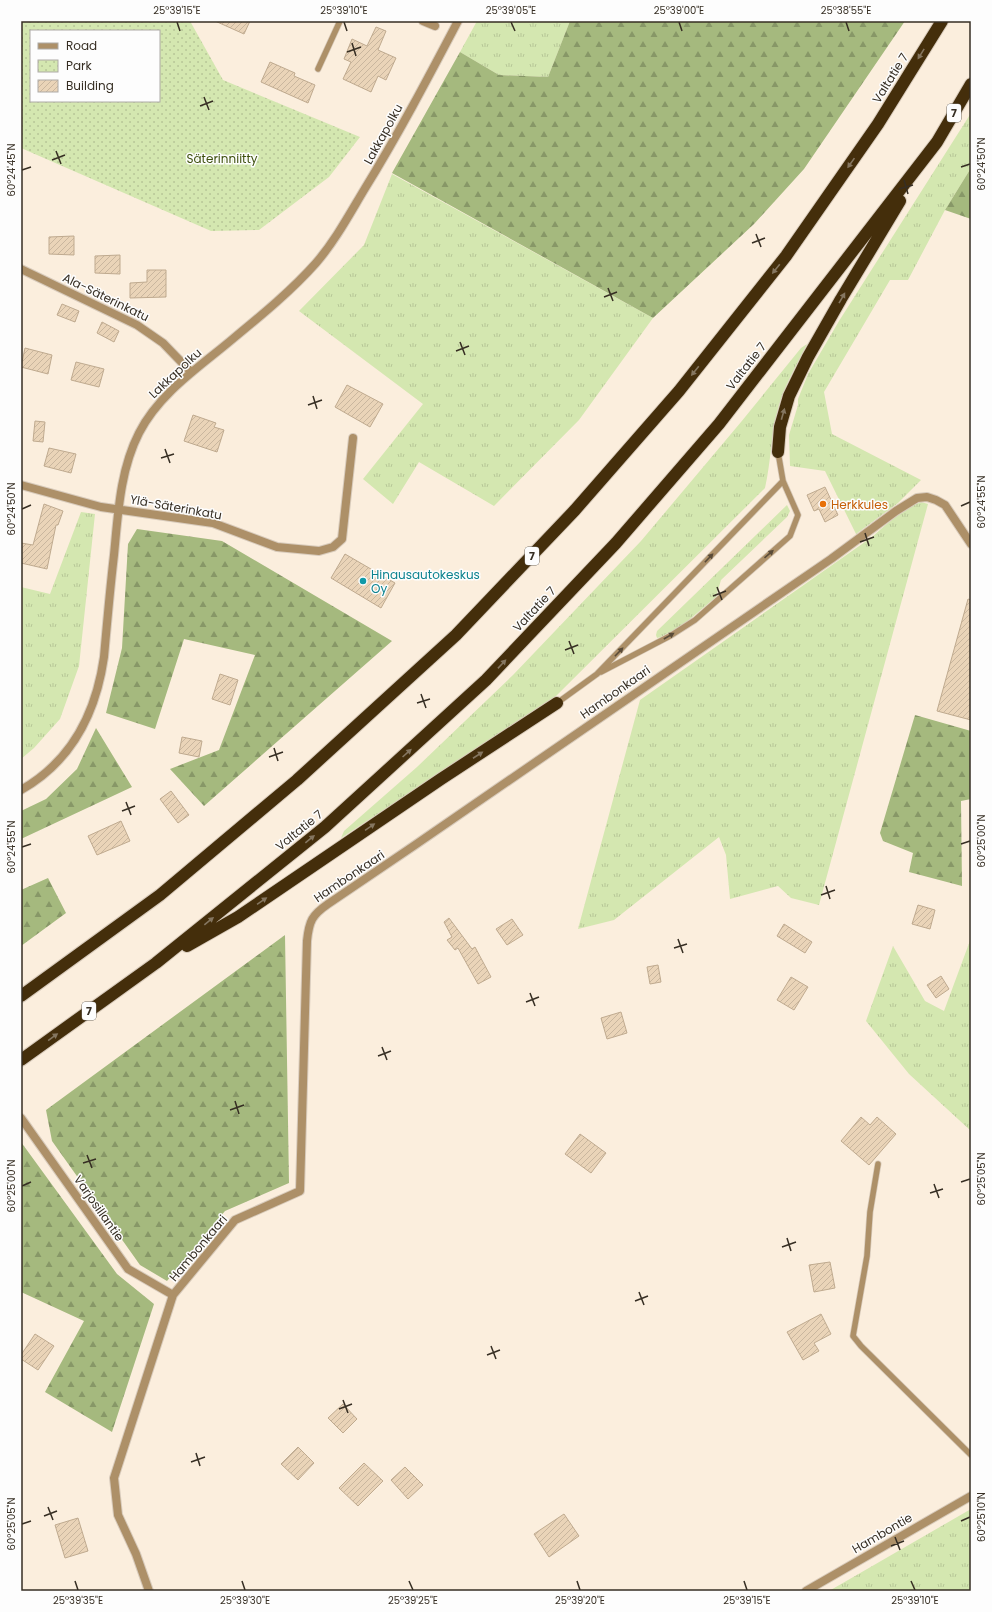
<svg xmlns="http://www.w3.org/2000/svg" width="992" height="1612" viewBox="0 0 992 1612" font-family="Poppins,sans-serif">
<defs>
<pattern id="grass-tufts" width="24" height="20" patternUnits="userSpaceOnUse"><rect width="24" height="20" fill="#d4e7b0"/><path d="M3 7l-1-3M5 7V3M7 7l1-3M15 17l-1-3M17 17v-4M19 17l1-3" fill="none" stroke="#b7c697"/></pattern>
<pattern id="forest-firs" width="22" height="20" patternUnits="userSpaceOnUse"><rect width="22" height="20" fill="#a5b97e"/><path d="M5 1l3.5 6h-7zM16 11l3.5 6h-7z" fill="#879767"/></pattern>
<pattern id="park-dots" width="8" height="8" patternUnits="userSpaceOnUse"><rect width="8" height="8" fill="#d4e7b0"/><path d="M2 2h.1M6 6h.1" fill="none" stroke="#b7c697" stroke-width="1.8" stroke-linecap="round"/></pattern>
<pattern id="building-hatch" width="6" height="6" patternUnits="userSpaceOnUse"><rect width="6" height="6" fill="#ead4b8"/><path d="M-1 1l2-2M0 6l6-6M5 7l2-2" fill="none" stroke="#c9b69e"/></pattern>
</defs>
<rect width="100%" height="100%" fill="#fbeedd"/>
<!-- grass -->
<path fill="url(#grass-tufts)" d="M477 21H570L548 77 499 75 460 52Z
M971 113V168L945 210 908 280H890L824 392 832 434 921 480 898 503 856 534 825 471 790 466 789 435 798 405V399L808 374 839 321Z
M392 174 653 318 579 420 494 506 419 462 393 504 363 479 423 404 299 311 364 245Z
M807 344C797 365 784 386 778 409 771 435 771 462 765 488L553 699 341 838 344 831 417 767 513 675 641 541 741 422 801 348Z
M921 502 928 504 819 905 791 898 778 886 730 899 726 855 719 837 614 920 578 929 640 700 872 537C887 524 902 509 921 502Z
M787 505 790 511 787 517 721 580 716 597 683 625 661 637 657 638 656 635 657 631Z
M81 512 95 514 79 666 60 719 34 748 21 759V587L50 594Z
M971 938V1131L909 1074 866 1021 893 946 925 1001 944 1011Z
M971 1509V1591H829Z"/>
<!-- forest -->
<path fill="url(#forest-firs)" d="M570 21H905L804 169 754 224 653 318 392 173 460 52 499 75 548 77Z
M971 168V219L945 210Z
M137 529 222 541 392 641 204 806 170 769 219 750 255 655 184 639 155 729 106 713 122 648 128 544Z
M915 715 971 731V799L961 801 962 886 909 872 913 853 883 841 880 833Z
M96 728 132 787 21 839V811L46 799 77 769Z
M48 878 66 913 21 946V890Z
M285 935 289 1183 225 1211 167 1281 140 1265 52 1141 46 1110Z
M21 1142 117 1274 154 1304 112 1432 45 1392 84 1321 21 1292Z"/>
<!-- park -->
<path fill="url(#park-dots)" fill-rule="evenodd" d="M21 21H190L223 80 360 137 329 177 259 230 211 231 21 148ZM31 31H159V101H31Z"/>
<!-- building -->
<path fill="url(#building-hatch)" stroke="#bfaa8f" d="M215 21H250L244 34Z
M376 27 386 31 378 50 396 58 386 80 378 76 371 92 343 79 351 62 344 59 352 39 367 46Z
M270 62 295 73 294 76 315 85 308 103 261 82Z
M74 236V255L49 254V237Z
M120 255V274L95 273V256Z
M147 270H166V297L130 298V283L147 282Z
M62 304 79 311 75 322 57 315Z
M102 322 119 331 114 342 97 333Z
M25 348 52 355 48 374 21 367Z
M76 362 104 369 99 387 71 380Z
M347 385 383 404 370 427 335 407Z
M193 415 216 423 214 427 224 430 217 452 184 441Z
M35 421 45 422 43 442 33 441Z
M49 448 76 454 71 473 44 466Z
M825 487 838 515 825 522 819 509 814 511 807 495Z
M44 504 63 511 58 525H56L47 569 21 563V543L33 545Z
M345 554 395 583 381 608 331 578Z
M968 599 971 600V720L937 711Z
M220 674 238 680 230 705 212 699Z
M182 737 202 741 199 757 179 753Z
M171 791 189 815 178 823 160 799Z
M121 821 130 841 97 855 88 836Z
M918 905 935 910 930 929 912 924Z
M449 918 472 949 475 947 491 977 478 984 458 948 455 950 447 940 452 937 444 922Z
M512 919 523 935 507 945 496 929Z
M784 924 812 942 805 953 777 936Z
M658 965 661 982 650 984 647 967Z
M941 976 949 989 936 998 927 985Z
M791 977 808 987 794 1010 777 1000Z
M621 1012 627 1033 607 1039 601 1018Z
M861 1117 870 1125 877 1117 896 1134 869 1165 841 1141Z
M580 1134 606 1153 591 1173 565 1154Z
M830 1262 835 1288 814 1292 809 1265Z
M821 1314 831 1334 814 1343 819 1351 803 1360 787 1332Z
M35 1334 54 1346 38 1370 21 1359V1355Z
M343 1404 357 1419 343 1433 328 1418Z
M298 1447 314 1463 298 1480 281 1464Z
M364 1463 383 1481 358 1506 339 1488Z
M405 1467 423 1485 408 1499 391 1480Z
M564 1514 579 1536 549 1557 534 1534Z
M78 1518 88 1551 65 1558 55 1525Z"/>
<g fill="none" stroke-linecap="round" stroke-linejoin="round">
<defs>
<path id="service" d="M318 69 340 21
M601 672 670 636 695 620 790 536 798 515 783 481
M557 703 597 674 783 481 778 452
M878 1164 870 1212 867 1256 853 1336 861 1346 971 1455"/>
<path id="minor" d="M423 21 435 26
M21 269 137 325 163 343 191 372
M21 485 101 507 213 523 277 547 319 551 333 547 342 539 353 438
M21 790C72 761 96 713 104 657 107 623 110 589 114 555 118 514 120 470 139 433 160 392 201 366 235 337 263 314 292 290 316 263 335 241 349 215 364 190 398 135 428 78 458 21
M21 1118 128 1269 173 1295
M149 1591 136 1554 118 1515 114 1478 173 1295 235 1220 300 1191 307 941C309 921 312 915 328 904L415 845 831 559 896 511 917 498 927 497 936 500 945 505 971 544
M806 1591 971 1496"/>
<path id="motorway" d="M778 452 780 427 789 396 808 357 841 299 900 201
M187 946 238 917 441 779 557 703
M21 996 160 895 297 780 456 635 575 510 679 391 786 256 878 124 942 21
M21 1060 156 963 325 827 486 680 616 543 719 424 937 142 971 84"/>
</defs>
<!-- service casing -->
<use href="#service" stroke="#d8cbbc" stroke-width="7"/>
<!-- minor casing -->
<use href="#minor" stroke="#d8cbbc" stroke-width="10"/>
<!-- motorway casing -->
<use href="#motorway" stroke="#d8cbbc" stroke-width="14"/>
<!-- service -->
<use href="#service" stroke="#ad9068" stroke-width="5.5"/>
<!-- minor -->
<use href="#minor" stroke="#ad9068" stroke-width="8"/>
<!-- motorway -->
<use href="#motorway" stroke="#442e0b" stroke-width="12"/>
</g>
<!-- one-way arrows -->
<defs><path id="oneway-solid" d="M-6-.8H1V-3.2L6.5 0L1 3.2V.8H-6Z"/></defs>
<g fill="#857660">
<use href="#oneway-solid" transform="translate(921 54) rotate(122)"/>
<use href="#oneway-solid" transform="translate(851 163) rotate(125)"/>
<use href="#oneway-solid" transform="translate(776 269) rotate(129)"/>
<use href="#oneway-solid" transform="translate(842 298) rotate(-60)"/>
<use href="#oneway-solid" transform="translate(695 371) rotate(129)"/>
<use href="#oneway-solid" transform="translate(783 414) rotate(-74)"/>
<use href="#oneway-solid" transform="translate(502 664) rotate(-47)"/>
<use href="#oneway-solid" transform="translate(407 753) rotate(-42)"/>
<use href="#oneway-solid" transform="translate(478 755) rotate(-33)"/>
<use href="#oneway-solid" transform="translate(370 827) rotate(-34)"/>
<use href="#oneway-solid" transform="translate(310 839) rotate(-39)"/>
<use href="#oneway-solid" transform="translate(262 901) rotate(-34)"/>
<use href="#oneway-solid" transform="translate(209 921) rotate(-39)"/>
<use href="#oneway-solid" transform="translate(53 1037) rotate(-36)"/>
</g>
<g fill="#5a4b38">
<use href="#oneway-solid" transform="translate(769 554) rotate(-41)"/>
<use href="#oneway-solid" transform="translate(709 558) rotate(-46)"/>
<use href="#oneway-solid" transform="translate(669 636) rotate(-30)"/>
<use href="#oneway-solid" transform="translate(619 652) rotate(-46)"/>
</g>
<!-- ticks -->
<path fill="none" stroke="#362e23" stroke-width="1.5" d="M177 22 180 31M344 22 347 31M511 22 515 31M679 22 682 31M846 22 849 31M352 43 356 56M347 52 361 47M204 97 209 110M200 106 213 101M56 151 61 164M52 160 65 155M961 167 970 164M22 170 31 167M904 180 908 194M899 189 913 185M756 234 761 247M752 243 765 238M608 288 613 301M604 297 617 292M460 342 465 355M456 351 469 346M313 396 317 409M308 405 322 400M165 449 170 463M161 458 174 454M961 506 970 502M22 509 31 505M865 533 869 546M860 542 874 537M717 587 722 600M713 596 726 591M569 641 574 654M565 650 578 645M421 694 426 708M417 703 430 699M274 748 278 761M269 757 283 752M126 802 131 815M122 811 135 806M961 844 970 841M22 847 31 844M826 886 830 899M821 895 835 890M678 939 683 953M674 948 687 944M530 993 535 1006M526 1002 539 997M382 1047 387 1060M378 1056 391 1051M235 1101 239 1114M230 1110 244 1105M87 1155 92 1168M83 1163 96 1159M961 1182 970 1179M934 1184 939 1198M22 1186 31 1182M930 1193 943 1189M787 1238 791 1251M782 1247 796 1242M639 1292 644 1305M635 1301 648 1296M491 1346 496 1359M487 1355 500 1350M343 1400 348 1413M339 1409 352 1404M196 1453 200 1466M191 1462 205 1457M48 1507 53 1520M44 1516 57 1511M961 1521 970 1517M22 1524 31 1521M895 1537 900 1550M891 1546 904 1541M75 1581 78 1590M242 1581 245 1590M409 1581 413 1590M577 1581 580 1590M744 1581 747 1590M911 1581 915 1590"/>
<!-- markers -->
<circle fill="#e8710a" stroke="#fdfdfd" stroke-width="1.5" cx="823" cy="504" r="4"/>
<circle fill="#0f9aa8" stroke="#fdfdfd" stroke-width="1.5" cx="363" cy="581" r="4"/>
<g text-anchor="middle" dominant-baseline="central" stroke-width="3" stroke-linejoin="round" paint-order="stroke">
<!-- shield labels -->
<g fill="#fdfdfd" stroke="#726c64" stroke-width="1">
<rect x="947" y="104" width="14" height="18" rx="3"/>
<rect x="525" y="547" width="14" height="18" rx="3"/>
<rect x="82" y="1002" width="14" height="18" rx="3"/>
</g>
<g font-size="11" font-weight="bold" fill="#362e23">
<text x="954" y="113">7</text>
<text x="532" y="556">7</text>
<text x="89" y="1011">7</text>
</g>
<!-- street labels -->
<g font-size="12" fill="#362e23" stroke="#fdfdfd">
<text transform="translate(890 78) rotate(-58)">Valtatie 7</text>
<text transform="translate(383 134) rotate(-61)">Lakkapolku</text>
<text transform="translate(106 297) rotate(26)">Ala-Säterinkatu</text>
<text transform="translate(746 366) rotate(-52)">Valtatie 7</text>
<text transform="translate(175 373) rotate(-43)">Lakkapolku</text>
<text transform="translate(176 507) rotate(10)">Ylä-Säterinkatu</text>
<text transform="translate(534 609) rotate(-47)">Valtatie 7</text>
<text transform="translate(615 692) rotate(-35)">Hambonkaari</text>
<text transform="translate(299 830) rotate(-39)">Valtatie 7</text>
<text transform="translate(349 876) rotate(-34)">Hambonkaari</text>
<text transform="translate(99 1208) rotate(55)">Varjosillantie</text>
<text transform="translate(198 1248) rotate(-50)">Hambonkaari</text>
<text transform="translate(882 1533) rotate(-30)">Hambontie</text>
</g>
<!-- park labels -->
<g font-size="12" fill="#3e500d" stroke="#fdfdfd">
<text x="222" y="158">Säterinniitty</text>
</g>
<!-- food labels -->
<g font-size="12" fill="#c56008" stroke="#fdfdfd" text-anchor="start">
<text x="831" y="504">Herkkules</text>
</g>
<!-- culture labels -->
<g font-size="12" fill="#0d838f" stroke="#fdfdfd" text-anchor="start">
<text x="371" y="574">Hinausautokeskus<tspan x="371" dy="14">Oy</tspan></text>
</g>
</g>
<!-- border -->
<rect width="992" height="1612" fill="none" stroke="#fdfdfd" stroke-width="44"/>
<!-- legend -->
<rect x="30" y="30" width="130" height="72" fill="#fdfdfd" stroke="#adaaa6"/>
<rect x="38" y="43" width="20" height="6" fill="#ad9068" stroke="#adaaa6"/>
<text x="66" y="50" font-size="12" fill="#362e23">Road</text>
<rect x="38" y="60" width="20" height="12" fill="url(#park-dots)" stroke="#adaaa6"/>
<text x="66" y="70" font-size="12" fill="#362e23">Park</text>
<rect x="38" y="80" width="20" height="12" fill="url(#building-hatch)" stroke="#adaaa6"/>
<text x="66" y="90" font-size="12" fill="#362e23">Building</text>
<rect x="22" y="22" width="948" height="1568" fill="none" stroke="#362e23" stroke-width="1.5"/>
<g font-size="10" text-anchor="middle" fill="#362e23">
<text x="177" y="14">25°39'15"E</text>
<text x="344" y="14">25°39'10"E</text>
<text x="511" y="14">25°39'05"E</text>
<text x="679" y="14">25°39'00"E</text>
<text x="846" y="14">25°38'55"E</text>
<text transform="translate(981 164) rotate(-90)" y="4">60°24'50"N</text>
<text transform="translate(11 170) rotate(-90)" y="4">60°24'45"N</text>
<text transform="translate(981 502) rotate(-90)" y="4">60°24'55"N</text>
<text transform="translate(11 509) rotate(-90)" y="4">60°24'50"N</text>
<text transform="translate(981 841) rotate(-90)" y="4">60°25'00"N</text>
<text transform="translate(11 847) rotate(-90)" y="4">60°24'55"N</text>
<text transform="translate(981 1179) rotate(-90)" y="4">60°25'05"N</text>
<text transform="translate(11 1186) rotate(-90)" y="4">60°25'00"N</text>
<text transform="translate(981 1517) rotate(-90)" y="4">60°25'10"N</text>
<text transform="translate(11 1524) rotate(-90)" y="4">60°25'05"N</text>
<text x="78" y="1604">25°39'35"E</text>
<text x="245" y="1604">25°39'30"E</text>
<text x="413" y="1604">25°39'25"E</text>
<text x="580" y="1604">25°39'20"E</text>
<text x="747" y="1604">25°39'15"E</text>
<text x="915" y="1604">25°39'10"E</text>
</g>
</svg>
